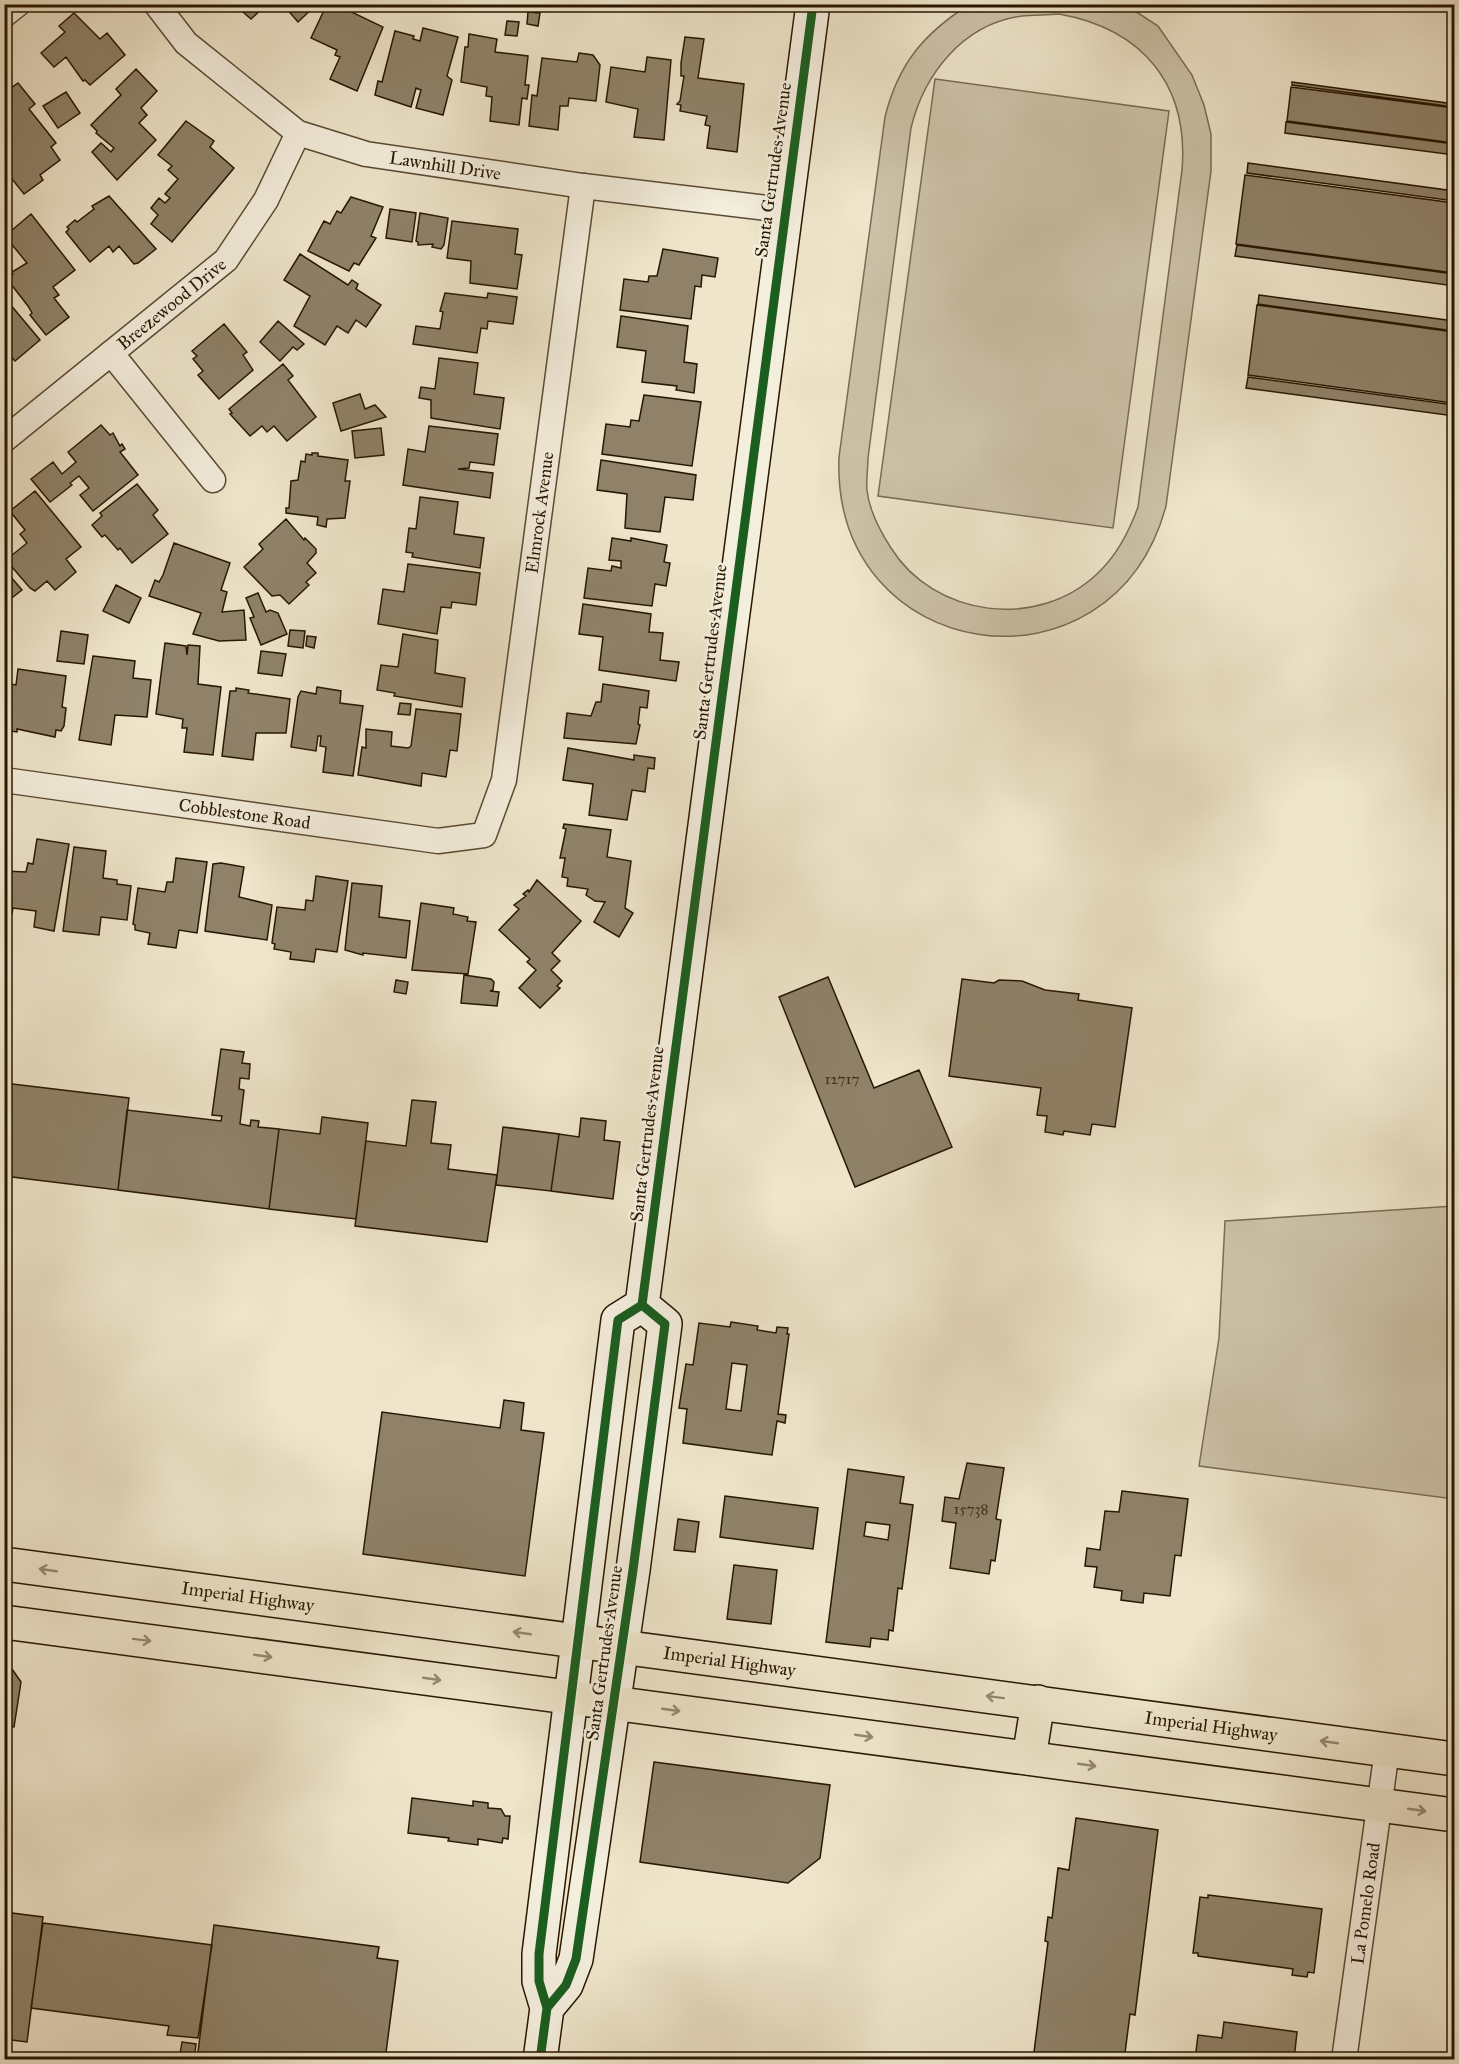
<svg xmlns="http://www.w3.org/2000/svg" width="1459" height="2064" viewBox="0 0 1459 2064" font-family="'IM FELL Great Primer',serif">
<rect width="100%" height="100%" fill="#eee5ca"/>
<filter id="stains"><feTurbulence type="fractalNoise" baseFrequency=".00333" numOctaves="4"/><feColorMatrix values="0 0 0 0 .2 0 0 0 0 .09 0 0 0 0 .02 0 0 0 .5 -.17"/></filter>
<radialGradient id="worn" r=".72"><stop offset=".6" stop-color="#630" stop-opacity="0"/><stop offset="1" stop-color="#630" stop-opacity=".3"/></radialGradient>
<!-- green -->
<path fill="#ccc2a8" stroke="#7a6c54" stroke-width="1.5" fill-rule="evenodd" d="M970 4 1126 5 1158 26 1192 75 1204 105 1211 134V171L1166 506C1112 706 831 665 839 457L885 117C898 64 924 33 970 4ZM1059 14C1143 29 1189 85 1182 170L1138 507C1129 532 1117 555 1098 573 1038 631 934 617 891 548 880 531 869 510 867 490 866 479 868 468 868 458L911 128C924 74 963 24 1022 16 1034 15 1047 15 1059 14Z
M935 79 1169 111 1113 528 878 496Z
M1454 1206V1499L1199 1466 1219 1338 1225 1221Z"/>
<!-- building -->
<path fill="#8f8269" stroke="#281700" stroke-width="1.5" fill-rule="evenodd" d="M267 4 251 19 235 5 236 4Z
M278 4H317L298 22 286 8 284 11Z
M327 4H335L383 27 357 91 330 79 340 57 335 55 337 50 311 38Z
M586 4H614V10L586 11Z
M752 4H765L764 11 752 9Z
M528 12 540 13 538 26 527 24Z
M74 13 100 39 107 33 125 55 90 85 85 80 83 81 66 57 54 67 41 53 65 32 59 26Z
M507 21 519 22 517 36 505 35Z
M423 28 458 37 447 76 452 80 443 115 416 108 421 90 416 88 411 107 375 95 378 81 382 82 395 31 414 36 413 39 420 41Z
M469 34 497 39 495 52 528 56 525 85H529L527 99 522 98 519 125 490 121 492 97 486 96 487 87 461 82 465 47H468Z
M685 37 704 39 698 78 744 84 737 152 707 148 710 126 705 125 707 116 680 111 681 105 677 104 680 101 684 76H681V63Z
M579 53 593 55 600 65 596 101 569 98 568 106H560L558 130 529 126 532 95 537 96 542 58 577 62Z
M647 57 671 60 664 140 634 137 638 109 606 102 611 67 645 72Z
M136 69 157 91 141 108 147 115 139 123 156 140 117 180 92 152 101 143 111 152 114 148 96 133 97 131 91 125 121 95 116 89Z
M1292 82 1454 104V107L1292 85Z
M18 83 35 104 29 109 56 143 51 147 60 160 40 175 43 180 24 194 4 169V131L8 132 4 124 9 121 4 115V93Z
M1291 87 1454 108V143L1287 121Z
M66 92 80 113 58 128 43 106Z
M186 121 214 141 210 147 234 168 172 242 151 224 158 215 151 208 159 198 165 203 170 198 165 194 178 179 168 170 172 166 158 155Z
M1286 122 1454 144V155L1285 133Z
M1248 163 1454 191V201L1247 173Z
M1245 175 1454 203V273L1236 244Z
M109 196 156 249 138 263 134 264 119 246 113 252 109 246 90 262 66 232 69 229 67 227 75 220 77 222 94 209 92 206Z
M351 197 383 207 371 236 376 238 359 265 354 263 349 271 308 251 324 221 330 224 337 211 341 213Z
M390 209 416 213 412 242 386 238Z
M420 213 448 218 444 245 441 249 432 247 433 244 418 245V242L416 241Z
M31 214 75 270 53 287 59 295 54 298 69 317 46 335 30 315 32 313 28 306 7 279 13 274 12 272 27 263 5 236Z
M452 221 518 229 515 254 522 255 517 289 470 283 471 261 447 258Z
M1237 245 1454 274V286L1235 256Z
M663 249 718 258 715 277 702 275 701 287 695 286 691 319 620 310 624 279 648 282 649 276H657Z
M300 254 348 285 352 280 358 284 356 289 381 305 366 327 356 320 348 333 337 326 325 345 294 326 310 296 284 280Z
M445 293 487 298 488 293 517 297 513 324 488 321 487 329 481 328 477 353 413 344 416 326 440 329 443 312 440 311Z
M1259 295 1454 321V331L1258 304Z
M4 297 40 340 15 361 4 349Z
M1257 305 1454 332 1452 403 1248 375Z
M621 316 688 326 684 362 697 364 694 393 676 390 677 386 642 382 646 351 617 347Z
M278 321 304 344 297 350 293 347 280 361 260 342Z
M224 324 247 352 243 355 253 370 219 399 198 375 203 371 193 359 197 356 192 351Z
M439 358 478 363 474 394 504 398 500 429 431 418V400L419 398 421 387 435 389Z
M283 364 293 376 288 380 316 417 287 441 274 426 267 432 262 426 250 436 230 414 232 413 229 409Z
M1248 377 1454 405V399V416L1246 388Z
M360 394 365 409 375 405 386 417 341 431 333 403Z
M644 395 701 402 692 466 602 454 606 424 630 427 631 420 639 421Z
M101 425 110 435 113 433 120 446 122 444 125 449 120 452 138 475 93 511 80 495 89 488 79 476 70 483 72 485 50 502 31 479 53 462 62 474 76 462 68 452Z
M429 426 498 434 494 465 470 462 469 468 458 469 493 473 490 498 403 485 408 449 425 452Z
M381 428 384 455 355 458 352 431Z
M312 453H318V456L348 460 345 481H350L345 518 327 519 326 527 317 525 318 517 286 513V508H289L291 481 298 480 301 461 305 462 306 454 312 455Z
M601 460 696 475 693 500 665 497 660 532 625 528 627 494 597 490Z
M137 484 158 510 153 515 168 534 132 563 120 548 118 550 105 535 102 537 92 525 102 516 100 513Z
M35 491 81 547 66 559 76 572 55 590 47 581 35 591 30 588 6 560 27 543 20 534 25 530 10 511Z
M420 497 458 502 454 534 484 538 480 568 412 557 413 553 406 552 409 528 416 529Z
M286 519 304 540 305 538 316 549V553L307 563 316 573 306 582 309 585 289 604 280 595 272 596 244 567 263 549 259 544Z
M612 538 631 541V538L667 545 664 562 670 563 666 586 655 584 652 606 584 598 588 568 611 571 612 566 621 568V561L609 560Z
M174 543 230 563 221 590 227 592 222 612 244 610 246 640 219 641 193 634 201 613 149 596 155 580 159 582 163 575Z
M408 564 480 573 476 605 452 602 451 608 441 607 437 634 378 624 383 589 404 592Z
M4 569 22 590 4 604Z
M116 585 141 598 129 623 103 611Z
M258 593 266 612 270 610 278 613 287 634 261 645 250 618 254 617 246 598Z
M583 604 651 614 649 632 663 633 660 660 679 662 676 681 599 670 603 637 579 634Z
M290 630 305 631 303 648 288 646Z
M61 631 88 635 84 664 57 661Z
M403 634 438 640 435 673 465 678 462 707 394 696 395 693 377 690 381 665 398 667Z
M307 636 316 637 314 648 306 646Z
M165 643 186 646 187 655 188 645 200 646 198 684 221 687 213 755 184 752 187 728H182L183 719 156 714Z
M261 651 286 654 282 676 258 673Z
M93 656 135 661 133 678 151 680 147 717 115 715 111 745 79 740Z
M18 669 66 676 62 707 66 708 64 726 61 731 56 730 55 737 17 729V732L10 731 11 729 4 728V683L16 685Z
M603 684 649 691 647 708 640 707 638 724 640 725 636 744 564 738 567 713 591 716 596 702H601Z
M317 687 341 691 340 703 363 706 353 776 323 772 326 747 320 746 321 736H318L316 751 291 747 298 697 301 691 316 694Z
M236 688 249 690 248 693 290 699 286 733H256L253 760 222 756 230 691H236Z
M400 703 411 704 410 715 398 714Z
M416 709 461 714 457 751 450 750 446 777 422 773 421 786 358 775 362 747 366 748V729L392 732 391 746 408 748 411 746Z
M568 748 634 760V755L655 758 654 769 648 768 645 792 632 790 627 820 589 815 593 784 563 780Z
M564 824 611 830 607 857 631 861 625 908 633 913 619 937 594 922 605 902 595 901 586 895 588 889 567 886 568 878 562 877 565 858H560L566 829 563 828Z
M37 839 69 844 54 931 34 927 36 911 13 908 12 914 4 913V871L26 872 28 863 33 864Z
M74 847 106 851 103 878 117 880V884L131 886 127 920 101 917 99 935 63 931Z
M176 858 207 862 197 933 179 930 176 948 148 944 150 933 135 930V925L133 924 138 888 165 892 167 882H173Z
M221 863 244 867 239 897 272 905 267 940 205 931 213 864Z
M316 876 348 881 337 952 316 949 314 962 290 959 291 952 274 949 275 944 272 943 277 907 305 910 306 900 313 901Z
M537 880 581 921 552 953 560 961 551 970 562 981 557 986 560 988 540 1008 519 988 536 970 527 962 530 959 499 930 519 909 514 905 526 896 523 894 528 890 529 892Z
M352 883 382 886 379 917 410 921 406 958 363 953V955L345 950Z
M421 903 454 908 453 914 468 917 467 921 476 922 468 974 412 970Z
M464 975 491 979 494 982 493 990 490 991 499 992 497 1006 461 1003Z
M828 977 874 1088 919 1070 952 1147 855 1187 779 997Z
M962 979 994 983 999 980 1022 981 1045 990 1079 994 1078 1000 1132 1008 1115 1127 1092 1124 1090 1135 1064 1131 1063 1135 1045 1132 1047 1116 1037 1115 1041 1088 949 1076Z
M396 980 408 982 406 994 394 992Z
M221 1049 244 1052 242 1063 250 1064 249 1079 240 1078 239 1089 244 1090 240 1124 250 1126 251 1120 259 1121 258 1127 279 1129 269 1209 118 1190 127 1110 221 1121 222 1116 212 1115Z
M4 1083 129 1098 118 1190 4 1176Z
M412 1100 436 1102 431 1143 451 1145 448 1169 497 1175 487 1242 355 1226 366 1141 406 1146Z
M322 1117 368 1123 356 1219 269 1209 279 1129 320 1134Z
M581 1118 606 1121 604 1140 620 1142 613 1199 551 1191 559 1134 579 1137Z
M503 1127 559 1134 551 1191 496 1185Z
M731 1322 758 1326 757 1330 776 1333 777 1327 788 1328 787 1334H789L778 1414 786 1415 785 1423 777 1421 772 1455 683 1443 687 1409 679 1408 686 1364 693 1365 699 1323 730 1327ZM732 1363 747 1365 741 1411 726 1409Z
M504 1400 524 1403 521 1430 544 1433 525 1576 363 1554 382 1412 500 1428Z
M967 1463 1004 1468 996 1519 1001 1520 995 1561 991 1560 989 1574 950 1568 956 1523 942 1521 945 1497 959 1499Z
M848 1469 904 1477 900 1503 913 1505 902 1589 898 1588 893 1631 889 1630 888 1640 871 1638 870 1647 826 1642ZM866 1522 890 1525 888 1540 864 1536Z
M1122 1491 1188 1499 1181 1556 1175 1555 1170 1596 1144 1593 1143 1603 1121 1600 1122 1591 1094 1587 1097 1567 1085 1566 1087 1548 1100 1550 1105 1511 1119 1512Z
M725 1496 818 1508 813 1549 720 1537Z
M678 1519 699 1522 695 1552 674 1550Z
M734 1565 777 1570 771 1624 727 1619Z
M4 1668 12 1669 21 1682 14 1727 4 1726Z
M654 1762 830 1785 820 1858 788 1883 640 1862Z
M412 1798 473 1806V1801L488 1803V1808L501 1809 505 1816H510L508 1839 503 1838 502 1843 478 1839V1845L448 1841 449 1838 408 1833Z
M1076 1818 1158 1830 1135 2015 1130 2014 1125 2053 1129 2054 1128 2060H1033L1048 1942 1045 1941 1048 1917 1052 1918 1058 1868 1069 1870Z
M1208 1895 1322 1909 1314 1973 1308 1972 1307 1977 1292 1975 1293 1969 1198 1956V1953H1193L1200 1897 1208 1898Z
M4 1912 43 1917 27 2042 4 2039Z
M43 1923 212 1945 198 2038 167 2035 169 2026 31 2008Z
M214 1925 379 1947 377 1958 398 1961 385 2060H197Z
M1224 2022 1297 2032 1294 2060H1195L1198 2035 1222 2038Z
M182 2042 196 2044 194 2060H179Z"/>
<g fill="none" stroke-linecap="round" stroke-linejoin="round">
<defs>
<g id="minor">
<path id="s1" d="M156 4 186 43 298 133 366 154 583 186 784 210"/>
<path d="M4 15 18 4"/>
<path d="M111 353 213 480"/>
<path id="s2" d="M4 440 226 260 266 200 298 133"/>
<path id="s3" d="M4 780 438 841 484 835 504 780 583 186"/>
<path id="s4" d="M1344 2060 1387 1750"/>
</g>
<path id="secondary" d="M642 1305 813 4
M547 2008 566 1985 576 1959 633 1570 665 1324 642 1305
M540 2060 547 2008 539 1981V1954L618 1320 642 1305"/>
<g id="primary">
<path id="s5" d="M4 1564 1454 1759"/>
<path d="M4 1622 1454 1815"/>
<path d="M1029 1758 1038 1702"/>
</g>
</defs>
<!-- minor casing -->
<use href="#minor" stroke="#5a4a32" stroke-width="27"/>
<!-- secondary casing -->
<use href="#secondary" stroke="#281700" stroke-width="36"/>
<!-- primary casing -->
<use href="#primary" stroke="#281700" stroke-width="36"/>
<!-- minor -->
<use href="#minor" stroke="#f4eedd" stroke-width="24"/>
<!-- secondary -->
<use href="#secondary" stroke="#f4eedd" stroke-width="33"/>
<!-- primary -->
<use href="#primary" stroke="#eee5ca" stroke-width="33"/>
<defs>
<path id="cycleway" d="M642 1305 813 4
M547 2008 566 1985 576 1959 633 1570 665 1324 642 1305
M540 2060 547 2008 539 1981V1954L618 1320 642 1305"/>
</defs>
<!-- cycleway casing -->
<use href="#cycleway" stroke="#f4eedd" stroke-width="13"/>
<!-- cycleway -->
<use href="#cycleway" stroke="#1b5e20" stroke-width="9"/>
</g>
<!-- one-way arrows -->
<defs><path id="oneway-shaft" d="M-6 0H5M1.5-3L5.5 0L1.5 3" fill="none" stroke-width="1.6" stroke-linecap="round" stroke-linejoin="round" transform="scale(1.5)"/></defs>
<g stroke="#95886f">
<use href="#oneway-shaft" transform="translate(48 1570) rotate(-172)"/>
<use href="#oneway-shaft" transform="translate(522 1633) rotate(-172)"/>
<use href="#oneway-shaft" transform="translate(142 1640) rotate(7)"/>
<use href="#oneway-shaft" transform="translate(263 1656) rotate(8)"/>
<use href="#oneway-shaft" transform="translate(432 1679) rotate(8)"/>
<use href="#oneway-shaft" transform="translate(995 1697) rotate(-173)"/>
<use href="#oneway-shaft" transform="translate(671 1710) rotate(8)"/>
<use href="#oneway-shaft" transform="translate(864 1736) rotate(8)"/>
<use href="#oneway-shaft" transform="translate(1329 1742) rotate(-172)"/>
<use href="#oneway-shaft" transform="translate(1087 1765) rotate(8)"/>
<use href="#oneway-shaft" transform="translate(1417 1810) rotate(8)"/>
</g>
<g text-anchor="middle" dominant-baseline="central" stroke-width="5" stroke-linejoin="round" paint-order="stroke">
<!-- number labels -->
<g font-size="15" fill="#42321a">
<text x="842" y="1079">12717</text>
<text x="971" y="1509">15738</text>
</g>
<!-- street labels -->
<g font-size="18" fill="#281700" stroke="#f4eedd">
<text stroke="none"><textPath href="#s1" startOffset="344">Lawnhill Drive</textPath></text>
<text transform="translate(773 170) rotate(-82)">Santa Gertrudes Avenue</text>
<text stroke="none"><textPath href="#s2" startOffset="216">Breezewood Drive</textPath></text>
<text stroke="none"><textPath href="#s3" startOffset="813">Elmrock Avenue</textPath></text>
<text transform="translate(710 652) rotate(-83)">Santa Gertrudes Avenue</text>
<text stroke="none"><textPath href="#s3" startOffset="243">Cobblestone Road</textPath></text>
<text transform="translate(647 1134) rotate(-83)">Santa Gertrudes Avenue</text>
<text stroke="none"><textPath href="#s5" startOffset="246">Imperial Highway</textPath></text>
<text transform="translate(604 1653) rotate(-82)">Santa Gertrudes Avenue</text>
<text stroke="none"><textPath href="#s5" startOffset="732">Imperial Highway</textPath></text>
<text stroke="none"><textPath href="#s5" startOffset="1218">Imperial Highway</textPath></text>
<text stroke="none"><textPath href="#s4" startOffset="158">La Pomelo Road</textPath></text>
</g>
</g>
<!-- margin -->
<rect width="1459" height="2064" fill="none" stroke="#eee5ca" stroke-width="24"/>
<rect x="6" y="6" width="1447" height="2052" fill="none" stroke="#281700" stroke-width="3"/>
<rect x="12" y="12" width="1435" height="2040" fill="none" stroke="#281700" stroke-width="1.5"/>
<rect width="100%" height="100%" filter="url(#stains)"/>
<rect width="100%" height="100%" fill="url(#worn)"/>
</svg>
